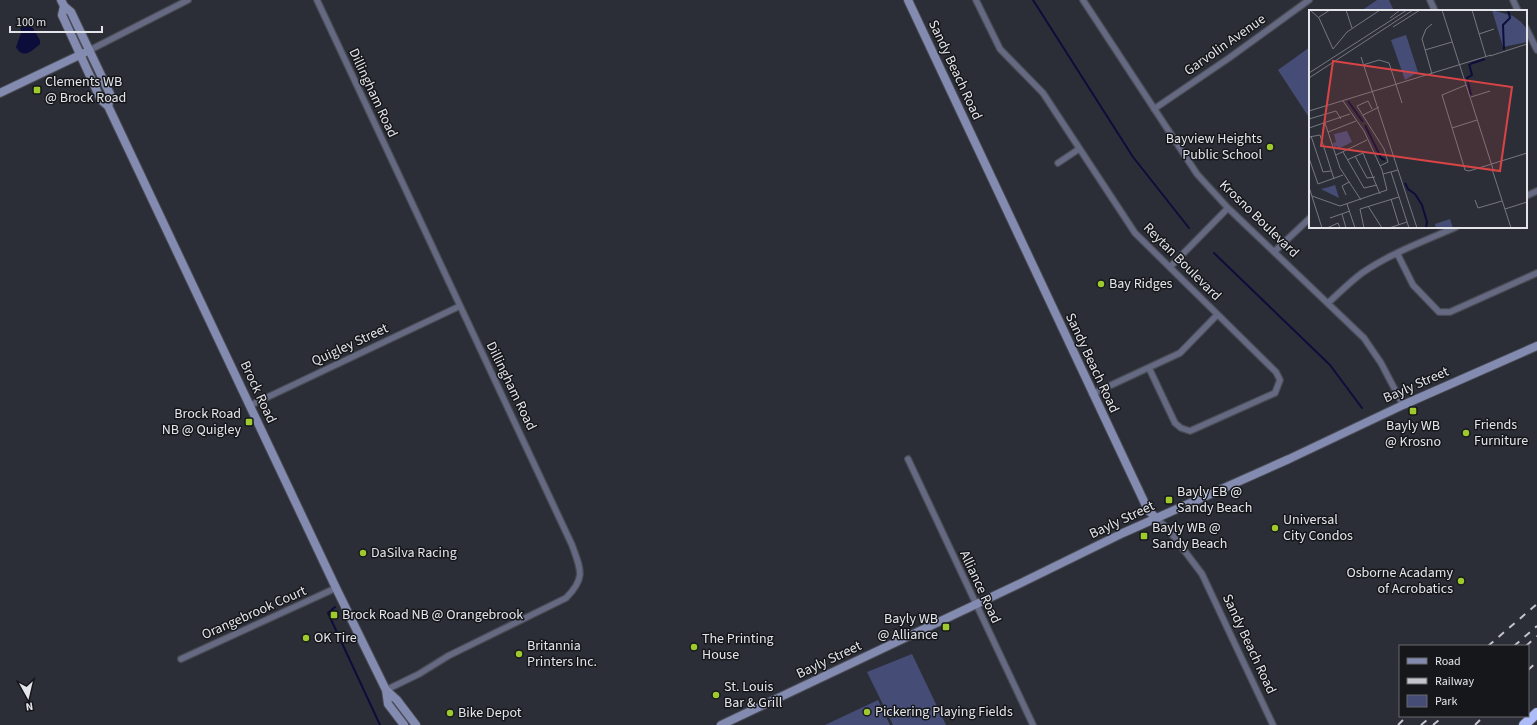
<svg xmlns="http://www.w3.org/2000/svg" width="1537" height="725" viewBox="0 0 1537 725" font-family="'Source Sans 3',sans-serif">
<rect width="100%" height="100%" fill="#2c2e37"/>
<!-- green -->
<path fill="#454d76" d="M1377 0H1389L1394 11H1361Z
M1310 47V119L1278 70Z
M912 654 946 725H893L867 672Z
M878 700 890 725H825Z"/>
<!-- water -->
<path fill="#0d0d3b" d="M26 17 40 40V44C32 51 23 60 16 47L21 33 20 22 22 18Z"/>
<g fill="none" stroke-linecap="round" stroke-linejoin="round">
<!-- stream -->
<path stroke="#0d0d3b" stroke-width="2" d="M1033 0 1133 157 1189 228
M1214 253 1330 365 1362 408
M335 607 328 613 380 725"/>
<defs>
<path id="street" d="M317 0 572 545C581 570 586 578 566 598L448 656 419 674 386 690
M976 0 1000 49 1043 93 1135 233 1276 372 1280 380 1275 393 1190 431 1181 428 1175 423 1149 368
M1083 0 1197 174 1228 208 1364 338 1381 363 1403 405
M1430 0 1435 11
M1513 0 1518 11
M1526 28 1537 50
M86 52 188 0
M1154 109 1229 58 1309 0
M1058 163 1079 149
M1526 196 1537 191
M1275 251 1310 218
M1397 253 1413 285 1439 312H1450L1537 273
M1170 267 1228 208
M1328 303C1339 293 1350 282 1362 273 1391 253 1425 241 1456 227
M1092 394 1180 353 1217 315
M251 405 460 306
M908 459 1033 725
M1156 518 1168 529 1202 574 1273 725
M181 659 336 588"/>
<path id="secondary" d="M61 0 64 6 71 12 111 96 108 106
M908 0 1148 510 1156 518
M64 6 62 15 101 100 108 106 336 588 386 690 388 704 404 725
M0 93 84 53
M386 690 397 700 416 725
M721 725 1021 583 1123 533 1289 459 1403 405 1537 346"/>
<path id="highway" d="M1524 725 1537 713"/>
</defs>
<!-- street casing -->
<use href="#street" stroke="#494b54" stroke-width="8"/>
<!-- secondary casing -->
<use href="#secondary" stroke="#494b54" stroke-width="10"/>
<!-- highway casing -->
<use href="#highway" stroke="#494b54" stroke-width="12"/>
<!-- street -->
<use href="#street" stroke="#656a82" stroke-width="5.5"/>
<!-- secondary -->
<use href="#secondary" stroke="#838bb1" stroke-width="8"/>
<!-- highway -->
<use href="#highway" stroke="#aebcf7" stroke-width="10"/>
<!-- rail -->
<path stroke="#c4c5cc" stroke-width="2" stroke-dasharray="7 7" stroke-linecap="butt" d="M1488 646 1537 604
M1514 646 1537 626
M1526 646 1537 636
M1528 670 1537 662
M1398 725 1407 716
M1421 725 1432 716
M1433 725 1444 716
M1475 725 1484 716"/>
</g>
<!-- markers -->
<g fill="#9eca2e" stroke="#16171b" stroke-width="1.5">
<rect x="33" y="86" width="8" height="8" rx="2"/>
<circle cx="1270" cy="147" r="4"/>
<circle cx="1101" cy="284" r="4"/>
<rect x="1409" y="407" width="8" height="8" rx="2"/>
<rect x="245" y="418" width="8" height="8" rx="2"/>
<circle cx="1466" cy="433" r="4"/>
<rect x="1165" y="496" width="8" height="8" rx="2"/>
<circle cx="1275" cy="528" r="4"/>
<rect x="1140" y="532" width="8" height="8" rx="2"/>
<circle cx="363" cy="553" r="4"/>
<circle cx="1461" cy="581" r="4"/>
<rect x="330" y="611" width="8" height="8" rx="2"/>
<rect x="942" y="623" width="8" height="8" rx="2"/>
<circle cx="306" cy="638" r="4"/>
<circle cx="694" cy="647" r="4"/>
<circle cx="519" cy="654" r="4"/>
<circle cx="716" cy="695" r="4"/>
<circle cx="867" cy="712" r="4"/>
<circle cx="450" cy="713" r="4"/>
</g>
<g text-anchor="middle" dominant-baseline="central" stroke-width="3" stroke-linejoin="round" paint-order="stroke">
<!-- street labels -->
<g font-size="14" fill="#e4e5eb" stroke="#16171b">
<text transform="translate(1225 45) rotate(-35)">Garvolin Avenue</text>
<text transform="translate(955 70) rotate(65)">Sandy Beach Road</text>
<text transform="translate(373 93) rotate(65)">Dillingham Road</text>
<text transform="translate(1259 219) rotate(44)">Krosno Boulevard</text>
<text transform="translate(1182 262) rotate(45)">Reytan Boulevard</text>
<text transform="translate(350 345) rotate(-25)">Quigley Street</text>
<text transform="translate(1092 363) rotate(65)">Sandy Beach Road</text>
<text transform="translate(1416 385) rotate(-24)">Bayly Street</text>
<text transform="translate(511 386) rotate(64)">Dillingham Road</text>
<text transform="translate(258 392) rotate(65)">Brock Road</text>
<text transform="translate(1122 520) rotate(-25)">Bayly Street</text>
<text transform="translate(980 587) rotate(65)">Alliance Road</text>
<text transform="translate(254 613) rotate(-24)">Orangebrook Court</text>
<text transform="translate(1249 644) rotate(65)">Sandy Beach Road</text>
<text transform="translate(829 660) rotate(-25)">Bayly Street</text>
</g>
<!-- poi labels -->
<g font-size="14" fill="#e4e5eb" stroke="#16171b" text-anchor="start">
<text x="45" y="82">Clements WB<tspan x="45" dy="16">@ Brock Road</tspan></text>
<text x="1262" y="139" text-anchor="end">Bayview Heights<tspan x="1262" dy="16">Public School</tspan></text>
<text x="1109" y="284">Bay Ridges</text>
<text x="241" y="414" text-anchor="end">Brock Road<tspan x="241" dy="16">NB @ Quigley</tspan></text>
<text x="1474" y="425">Friends<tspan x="1474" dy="16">Furniture</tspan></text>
<text x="1413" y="426" text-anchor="middle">Bayly WB<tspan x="1413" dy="16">@ Krosno</tspan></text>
<text x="1177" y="492">Bayly EB @<tspan x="1177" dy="16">Sandy Beach</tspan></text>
<text x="1283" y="520">Universal<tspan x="1283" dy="16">City Condos</tspan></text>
<text x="1152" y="528">Bayly WB @<tspan x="1152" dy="16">Sandy Beach</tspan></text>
<text x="371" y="553">DaSilva Racing</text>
<text x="1453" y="573" text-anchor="end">Osborne Acadamy<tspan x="1453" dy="16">of Acrobatics</tspan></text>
<text x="342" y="615">Brock Road NB @ Orangebrook</text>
<text x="938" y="619" text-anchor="end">Bayly WB<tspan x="938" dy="16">@ Alliance</tspan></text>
<text x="314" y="638">OK Tire</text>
<text x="702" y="639">The Printing<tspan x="702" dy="16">House</tspan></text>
<text x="527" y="646">Britannia<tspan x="527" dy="16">Printers Inc.</tspan></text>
<text x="724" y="687">St. Louis<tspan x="724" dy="16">Bar &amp; Grill</tspan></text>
<text x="875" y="712">Pickering Playing Fields</text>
<text x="458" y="713">Bike Depot</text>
</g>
</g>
<!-- overview -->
<g transform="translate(1309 10)">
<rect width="218" height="218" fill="#2c2e37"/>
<path d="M183 0 204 6 212 12 218 19V32L194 37ZM97 25 109 62 96 70 82 30ZM38 121 43 132 29 139 28 136 25 137 24 133 27 132 25 124ZM26 175 30 188 12 179 20 177ZM141 209 144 218H127L126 214Z" fill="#454d76"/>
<path fill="none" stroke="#0d0d3b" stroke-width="2" d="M195 40 194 15 201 8 199 0M160 54 163 65 158 68 162 85M161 54 176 49M39 91 54 112M56 115 72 148 76 150M96 173 99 179 106 184M106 184 113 195 118 212 117 218"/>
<path fill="none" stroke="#76777f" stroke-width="1" d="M1 0 10 8 24 39 38 22 71 0M37 0 43 18M133 0 184 159M163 0 177 47M10 7 21 0M81 8 91 0M123 14 117 19 113 29 123 64M84 17 111 0M170 24 185 19M116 40 143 32M181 46 218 34M52 47 108 218M54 55 70 50 80 53 93 93M0 63 98 0M0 68 104 0M157 75 133 85 156 160 160 161 218 143M162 87 181 81M63 99 59 91 48 96 75 139 79 152 71 156M0 101 182 45M54 105 70 97M0 109 27 101 32 109M16 113 31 158 52 190M0 118 41 104M143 118 168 110M19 122 47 111M2 126 14 162 22 161M0 127 11 125 25 169M34 142 55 178 68 175M27 145 58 130M46 146 58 168 66 167M0 148 9 174 34 165M38 150 54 143 71 184M183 159 202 218M82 162 100 218M74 164 89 160M0 177 13 218M37 185 33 176 40 172M3 186 31 196 78 180 73 160 55 121 34 91M82 189 90 215M166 190 169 198 193 191M38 194 46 218M59 196 73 218M196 199 218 192M33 204 37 218M21 208 41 201M18 218 29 213 31 218M55 218 51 199 90 187M80 218 98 212"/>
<path fill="#d84445" fill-opacity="0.15" stroke="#d84445" stroke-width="2" d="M24 51 203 77 191 161 12 136Z"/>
<rect width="218" height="218" fill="none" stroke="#e4e5eb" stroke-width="2"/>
</g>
<!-- legend -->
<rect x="1399" y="645" width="130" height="72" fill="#16171b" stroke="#68696e"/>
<rect x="1407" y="658" width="20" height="6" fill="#838bb1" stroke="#68696e"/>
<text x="1435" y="665" font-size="12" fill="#e4e5eb">Road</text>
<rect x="1407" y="678" width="20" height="6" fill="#c4c5cc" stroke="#68696e"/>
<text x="1435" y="685" font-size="12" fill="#e4e5eb">Railway</text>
<rect x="1407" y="695" width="20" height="12" fill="#454d76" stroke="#68696e"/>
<text x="1435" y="705" font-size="12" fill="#e4e5eb">Park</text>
<!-- north arrow -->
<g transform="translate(28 697) rotate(172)" stroke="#16171b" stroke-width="3" paint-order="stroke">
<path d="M0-3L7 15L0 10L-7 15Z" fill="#e4e5eb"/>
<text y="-6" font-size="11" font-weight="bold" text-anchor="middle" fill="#e4e5eb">N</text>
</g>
<!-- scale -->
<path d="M10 26v6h92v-6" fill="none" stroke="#e4e5eb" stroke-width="2"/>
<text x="16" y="26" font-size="12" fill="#e4e5eb" stroke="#16171b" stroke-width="3" paint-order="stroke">100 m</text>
</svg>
